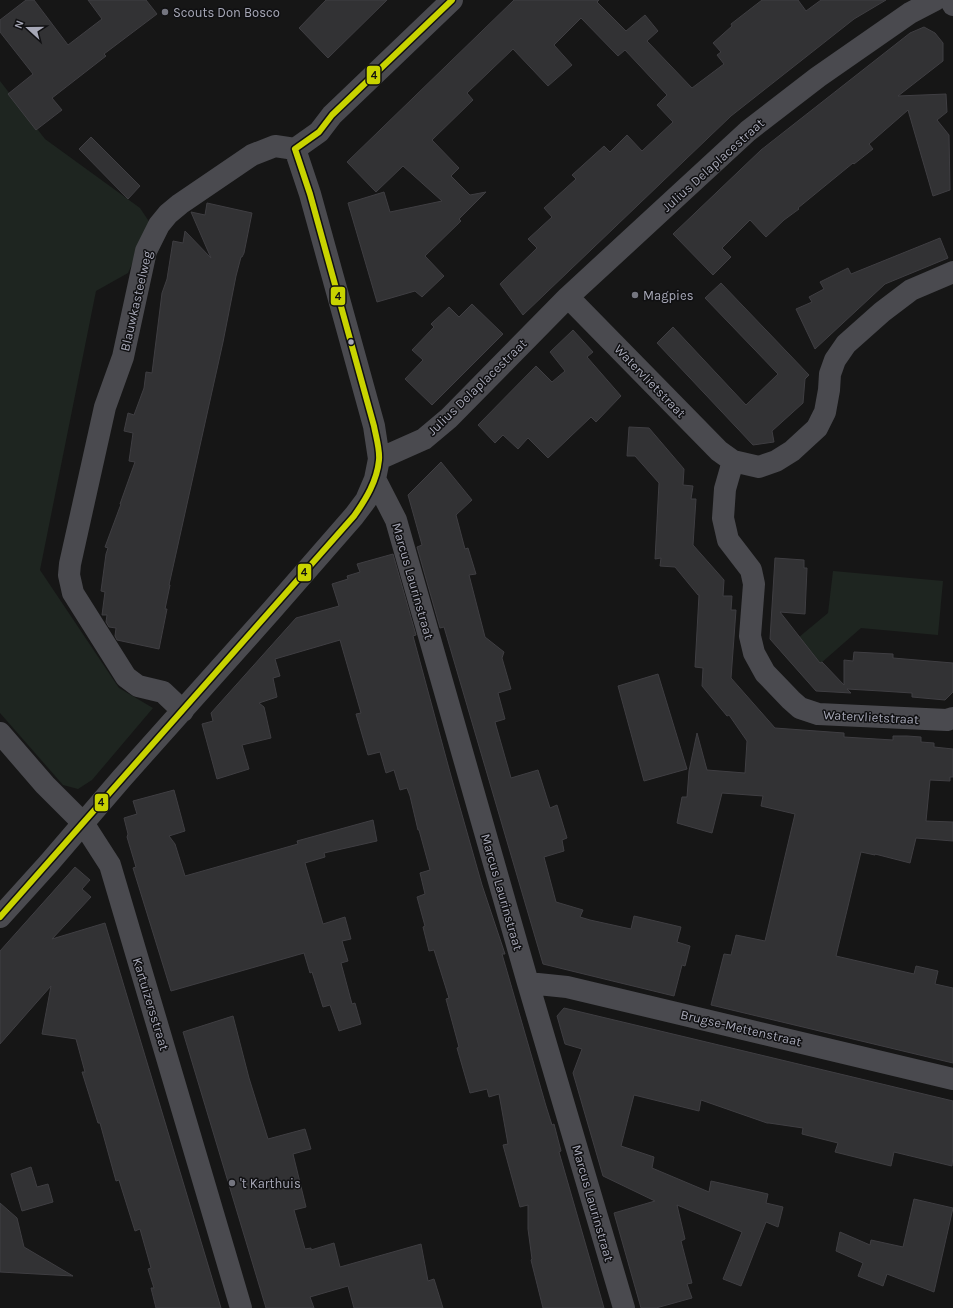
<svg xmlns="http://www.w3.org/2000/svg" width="953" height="1308" viewBox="0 0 953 1308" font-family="Karla,sans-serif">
<rect width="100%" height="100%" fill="#161616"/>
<!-- green -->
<path fill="#1e2520" d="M0 81 45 139 140 208 150 223 128 273 96 291 40 570 119 688 153 708 92 780 78 789 63 785 0 713Z
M833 571 943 581 938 635 861 628 804 678 781 652 828 613Z"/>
<!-- building -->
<path fill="#323234" stroke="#3f3e42" d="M26 0H34L68 45 102 19 88 0H146L157 14 104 54 106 56 52 98 62 110 36 130 8 94 33 74 0 32V20Z
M326 0H387L328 58 299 28Z
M514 0H599L597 2 626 31 645 15 658 31 647 41 692 88 724 64 717 55 721 52 713 43 732 26 731 24 762 0H798L806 11 821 0H886L854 19 731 116 523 315 500 284 537 248 528 239 552 217 544 208 576 179 572 175 604 146 610 152 627 135 642 151 673 122 657 105 667 95 625 50 618 56 581 18 554 45 572 65 548 86 513 49 467 93 473 100 432 140 459 168 451 176 470 195 486 192 459 219 461 221 425 256 444 276 422 297 415 291 377 302 348 203 384 192 390 212 442 201 403 166 376 192 347 162Z
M924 27 935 33 943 43V61L898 96 946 94 947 112 937 120 949 135 950 190 933 196 908 110 869 144 873 149 854 164 853 163 798 208 799 209 784 220 766 237 750 220 722 248 731 257 713 275 673 234 761 150 910 33Z
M91 137 140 186 128 199 79 149Z
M207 203 252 213 244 253 242 257H241L236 276 223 342 169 585H170L165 609H167L159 649 117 640 115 636 116 628 109 627 106 622 107 615H102L105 592 101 591 106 554 108 548 105 547 121 504H120L135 462 129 461 133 433 124 431 128 413 134 415 144 388 146 372 152 373 162 293 167 279 173 241 183 243 185 231 211 258 191 212 205 215Z
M940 238 948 258 885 284 815 349 796 309 812 302 809 297 824 289 820 282 848 268 851 274Z
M721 283 809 375 805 379 803 403 772 431 774 442 753 445 657 343 673 327 746 405 778 374 705 298Z
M472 304 503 334 432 405 405 379 423 360 412 350 434 327 431 324 449 307 459 317Z
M573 330 593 352 587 357 621 396 596 422 591 417 548 458 528 438 518 449 503 435 495 443 478 425 536 366 552 382 565 371 550 352Z
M629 427 649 428 684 469 683 485 693 486 691 499H696L693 545 724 580 723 596H732L731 610H736L731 678 775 728 844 733V737L893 740V736H907L921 737V742L934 743V747L953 749V777H950V781L930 780 926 821 953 822V841L916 838 910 863 875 854V855L861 852 836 956 914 974 916 966 938 971 935 984 953 988V1063L711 1005 724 954 731 955 736 935 765 941 795 814 761 806 763 796 722 793 712 833 677 823 682 797H687L689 771 697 733 707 770 745 773 747 741 729 715 727 716 702 686 703 668 695 667 699 595H698L675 567 660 566 661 558 655 559 659 483 635 456H627Z
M441 462 472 500 456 515 465 549 468 548 476 574 469 575 485 637 504 652 502 658 511 689 498 693 505 719 495 722 511 778 538 770 550 808 557 805 567 838 562 840 564 851 544 857 556 902 583 910 580 917 590 920 631 929 634 916 681 927 677 942 690 946 685 966 682 965 674 996 543 964 444 627 440 628 417 547 422 545 408 495Z
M393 554 416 635 413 636 451 776 482 885 505 954H502L546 1106 552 1125 554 1124 561 1151 559 1152 604 1308H543L531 1260 532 1259 528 1229V1205L520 1207 503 1145 508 1144 499 1094 489 1097 487 1089 470 1093 457 1048 459 1047 446 999 449 998 434 950 429 951 423 927 425 926 417 897 425 894 420 873 430 870 419 830H418L410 796 407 788 400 790 394 770 386 773 380 752 368 755 356 714 361 713 340 640 275 659 280 676 273 678 277 697 259 703 264 707 271 738 242 745 249 769 217 779 202 724 213 721 211 713 296 618 339 606 332 584 348 579 347 576 360 572 357 564Z
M775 558 804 560V568H807L805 614 780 612 820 663 822 662 844 685V660L853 661 854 652 893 654V658L953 663V692L945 700 912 697V693L881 691 847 689 851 693 816 691 770 639Z
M658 674 687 769 644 781 618 686Z
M174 790 185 831 169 836 175 844 185 876 298 844 297 841 373 820 377 841 324 853 325 857 305 863 323 924 345 917 351 939 342 941 348 961 341 963 352 1004 355 1003 361 1024 339 1031 330 1005 323 1007 312 972 310 973 304 953 171 991 133 868 136 867 127 837 128 834 124 818 137 814 133 801Z
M75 867 90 880 82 889 91 897 52 939 105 923 221 1308H156L151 1288H154L148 1269 151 1268 140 1229 135 1231 119 1180 116 1181 100 1123H98L82 1072H85L76 1039 42 1034 51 986 0 1044V951Z
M564 1008 953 1101V1156L952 1166 894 1152 891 1166 835 1152 838 1143 802 1134 803 1128 769 1123H767L701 1100 699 1111 634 1095 621 1146 654 1157 652 1168 709 1192 711 1181 768 1194 766 1203 783 1207 778 1227 766 1222 741 1286 723 1279 742 1232 677 1205 685 1239 681 1241 692 1283 687 1284 692 1298 656 1308H641L614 1213 655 1201 603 1176 573 1073 582 1049 565 1044 557 1016Z
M233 1016 249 1078 268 1139 305 1129 311 1149 293 1154 306 1207 294 1210 305 1249 311 1248V1250L334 1243 340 1267 421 1244 428 1281 434 1279 443 1308H354L348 1286 310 1297 314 1308H266L183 1032Z
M31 1167 37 1187 48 1184 53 1202 22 1211 11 1174Z
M914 1199 953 1208 934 1292 887 1274 883 1286 858 1276 863 1263 836 1251 840 1232 870 1245 871 1240 903 1247Z
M0 1203 17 1218 24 1247 73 1276 0 1272Z"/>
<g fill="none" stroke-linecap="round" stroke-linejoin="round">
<!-- minor -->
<path stroke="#4a4a4f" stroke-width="22" d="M951 0 953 5
M295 149 319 132 332 115 452 0
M568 297 719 451 733 461 759 467 776 461 792 451 817 428 825 412 829 390 830 374 835 360 846 344 882 312 911 290 953 272
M379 459 424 439 449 418 568 297 748 131 818 77 910 13 935 0
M733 461 725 489 723 518 728 540 751 570 754 584 750 636 754 653 765 673 791 700 800 708 818 714 947 720 953 718
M375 479 396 520 528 983 624 1308
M183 711 163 692 138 686 126 677 73 593 69 575 70 564 105 407 123 357 146 251 159 225 168 214 180 204 252 155 275 146 295 149
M0 733 45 785 83 823 110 865 241 1308
M0 917 49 863 122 778 272 610 354 516 366 500 375 479 379 459 374 426 310 194 295 149
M528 983 567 987 953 1079"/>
<defs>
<path id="bus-1" d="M295 149 319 132 332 115 452 0
M0 917 354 516C366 499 377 481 379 460 380 449 376 437 374 426L310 194 295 149"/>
</defs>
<!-- bus-1 casing -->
<use href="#bus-1" stroke="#101012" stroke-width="9"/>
<!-- bus-1 -->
<use href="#bus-1" stroke="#c8d300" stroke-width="6"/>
</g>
<!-- markers -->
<g fill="#74757f" stroke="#101012" stroke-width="1.5">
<circle cx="165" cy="12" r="4"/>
<circle cx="635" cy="295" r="4"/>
<circle cx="232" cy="1183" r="4"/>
</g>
<circle fill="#a7a8b7" stroke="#101012" stroke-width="1.5" cx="351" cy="342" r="3.5"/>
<g text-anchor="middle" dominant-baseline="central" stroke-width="3" stroke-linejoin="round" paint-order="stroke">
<!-- poi labels -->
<g font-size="13" fill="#a7a8b7" stroke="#101012" text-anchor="start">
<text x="173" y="12">Scouts Don Bosco</text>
<text x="643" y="295">Magpies</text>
<text x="240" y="1183">'t Karthuis</text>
</g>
<!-- street labels -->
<g font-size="13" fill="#a7a8b7" stroke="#101012">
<text transform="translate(713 165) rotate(-42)">Julius Delaplacestraat</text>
<text transform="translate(136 301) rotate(-77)">Blauwkasteelweg</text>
<text transform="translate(650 381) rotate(46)">Watervlietstraat</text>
<text transform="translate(477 387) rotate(-44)">Julius Delaplacestraat</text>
<text transform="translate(413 581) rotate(74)">Marcus Laurinstraat</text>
<text transform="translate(871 717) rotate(3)">Watervlietstraat</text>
<text transform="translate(502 892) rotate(74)">Marcus Laurinstraat</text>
<text transform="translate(151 1004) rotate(73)">Kartuizersstraat</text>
<text transform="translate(741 1028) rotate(13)">Brugse-Mettenstraat</text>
<text transform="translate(593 1203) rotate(74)">Marcus Laurinstraat</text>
</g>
</g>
<g stroke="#101012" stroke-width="1.5">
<rect x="366" y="65" width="15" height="20" rx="4" fill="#c8d300"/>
<rect x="330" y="286" width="16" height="20" rx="4" fill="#c8d300"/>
<rect x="297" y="563" width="15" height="19" rx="4" fill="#c8d300"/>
<rect x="94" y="793" width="15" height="19" rx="4" fill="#c8d300"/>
</g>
<g font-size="11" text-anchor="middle" font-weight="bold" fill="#111">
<text x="374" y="79">4</text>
<text x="338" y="300">4</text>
<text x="304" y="576">4</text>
<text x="101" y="806">4</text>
</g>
<!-- north arrow -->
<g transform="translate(28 28) rotate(291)" stroke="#101012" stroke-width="3" paint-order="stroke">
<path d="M0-3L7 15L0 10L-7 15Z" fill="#a7a8b7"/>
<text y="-6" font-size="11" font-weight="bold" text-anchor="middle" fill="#a7a8b7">N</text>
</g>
</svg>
